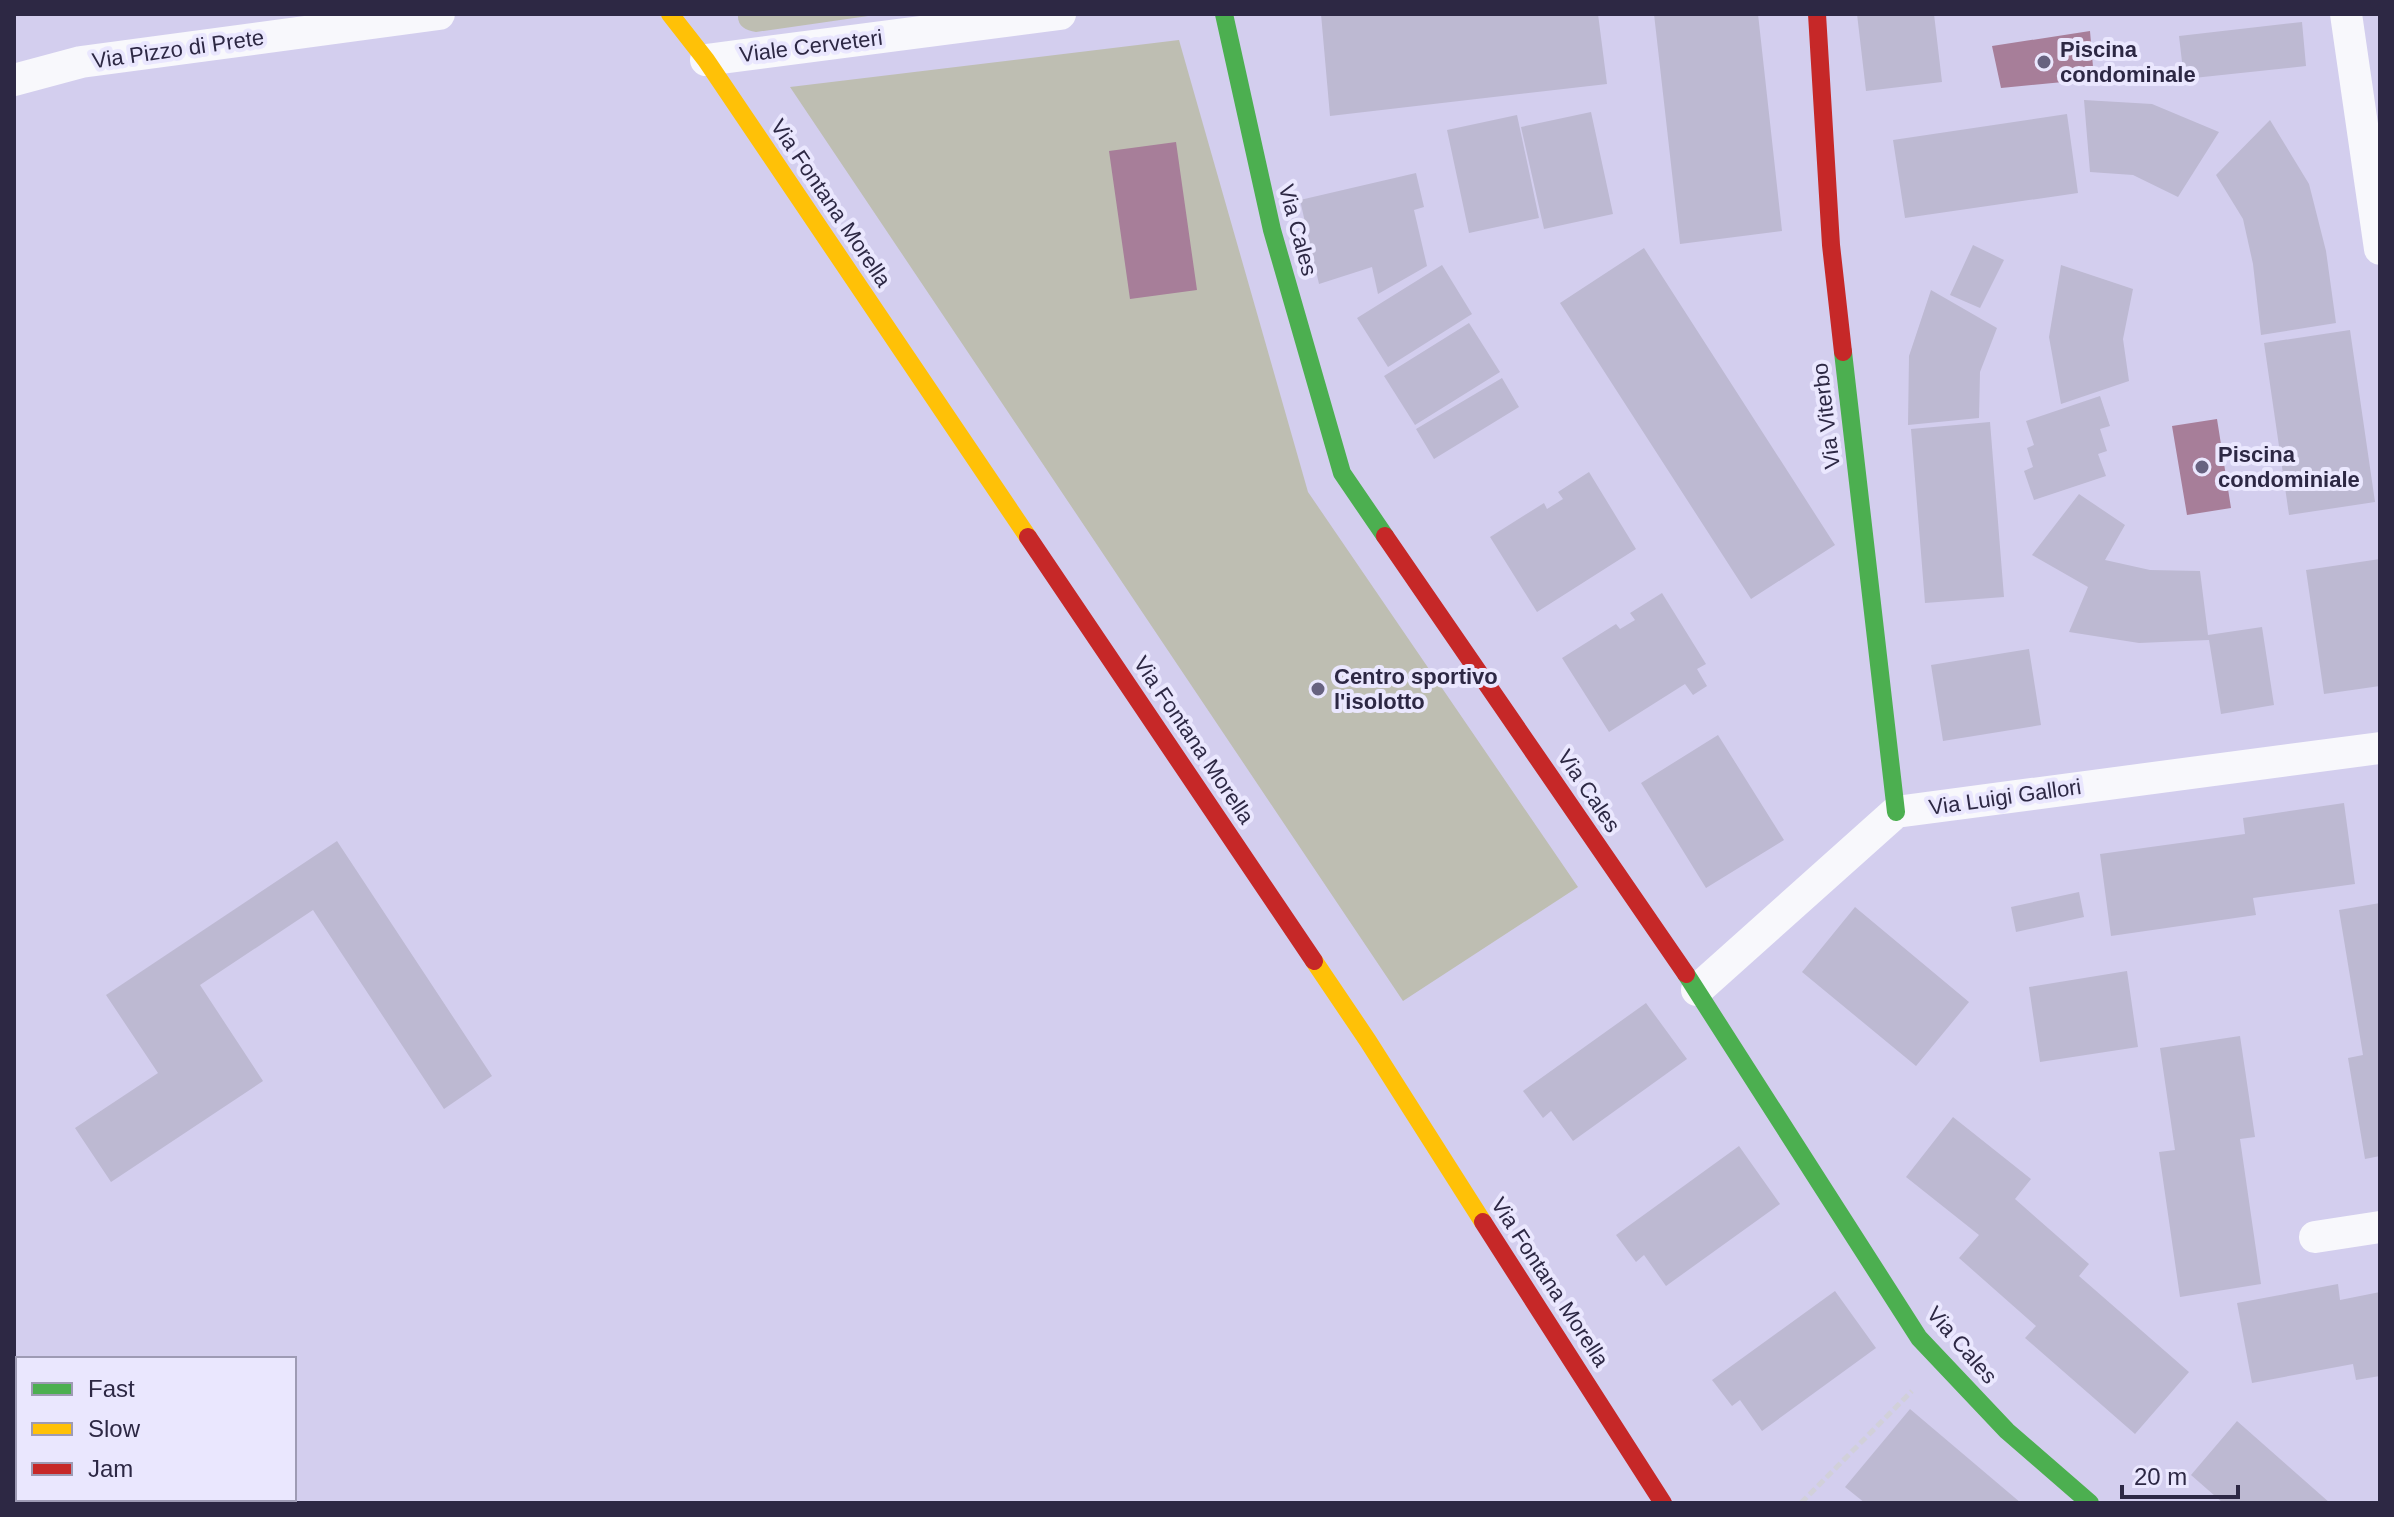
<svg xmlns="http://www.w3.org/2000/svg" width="2394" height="1517" viewBox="0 0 2394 1517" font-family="Arial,sans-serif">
<rect width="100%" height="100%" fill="#d3ceee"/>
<!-- green -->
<path fill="#bebeb2" d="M738 14H882L756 32C745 30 737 26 738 14Z
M1179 40 1308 492 1578 887 1403 1001 790 87Z"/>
<!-- water -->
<path fill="#a77e99" d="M2090 31 2094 79 2001 88 1992 46Z
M1176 142 1197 290 1130 299 1109 151Z
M2217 419 2231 508 2187 515 2172 426Z"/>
<!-- building -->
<path fill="#bdb9d2" d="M1321 14H1598L1607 84 1330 116Z
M1654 14H1758L1782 231 1680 244Z
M1857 14H1934L1942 82 1866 91Z
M2302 22 2306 66 2184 79 2179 36Z
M2084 100 2152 104 2219 132 2178 197 2133 175 2090 172Z
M1591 112 1613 214 1544 229 1521 127Z
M2067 114 2078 193 1905 218 1893 140Z
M1517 115 1539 218 1469 233 1447 130Z
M2270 120 2309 184 2326 251 2336 323 2261 335 2253 264 2243 219 2216 175Z
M1416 173 1424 207 1414 210 1427 266 1378 294 1372 267 1319 284 1300 200Z
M1973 245 2004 260 1980 308 1950 295Z
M1644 248 1835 545 1751 599 1560 303Z
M1442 265 1472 314 1388 367 1357 318Z
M2061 265 2133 289 2123 339 2129 381 2061 404 2049 337Z
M1931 290 1997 328 1980 372 1979 418 1908 425 1909 356Z
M1469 323 1500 372 1415 425 1384 376Z
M2350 330 2375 502 2289 515 2264 343Z
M1502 378 1519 407 1434 459 1416 429Z
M2100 396 2110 426 2100 429 2107 451 2098 454 2106 476 2034 500 2024 471 2033 467 2027 448 2034 445 2026 421Z
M1990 422 2004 597 1925 603 1911 429Z
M1589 472 1636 549 1537 612 1490 537 1544 503 1547 509 1563 499 1558 492Z
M2079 494 2125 525 2105 560 2150 570 2200 571 2208 635 2262 627 2274 705 2221 714 2209 640 2139 643 2069 632 2088 587 2032 555Z
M2380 559V686L2324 694 2306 570Z
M1662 593 1706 664 1697 669 1707 686 1693 695 1685 684 1609 732 1562 658 1616 624 1620 629 1635 620 1630 613Z
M2029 649 2041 725 1943 741 1931 665Z
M1718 735 1784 840 1706 888 1641 783Z
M2344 803 2355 884 2253 898 2256 915 2111 936 2100 854 2245 834 2243 818Z
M337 841 492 1076 444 1109 313 910 200 985 263 1081 111 1182 75 1128 158 1073 106 995Z
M2079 892 2084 917 2016 932 2011 907Z
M2380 903V1156L2365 1159 2348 1058 2363 1055 2339 910Z
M1855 907 1969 1002 1916 1066 1802 972Z
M2127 971 2138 1047 2040 1062 2029 987Z
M1646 1003 1687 1059 1573 1141 1551 1111 1543 1118 1523 1091Z
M2240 1036 2255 1137 2240 1139 2261 1284 2180 1297 2159 1152 2175 1150 2160 1048Z
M1953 1117 2031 1179 2015 1199 2089 1264 2079 1276 2189 1372 2135 1434 2025 1338 2036 1326 1959 1258 1979 1235 1906 1177Z
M1739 1146 1780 1204 1666 1286 1644 1255 1636 1262 1616 1235Z
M2338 1284 2340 1300 2380 1292V1376L2356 1380 2353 1364 2252 1383 2237 1303Z
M1835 1291 1876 1348 1762 1431 1740 1400 1732 1406 1712 1380Z
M1910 1409 2021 1503H1865L1845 1487Z
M2237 1421 2330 1503H2223L2191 1475Z"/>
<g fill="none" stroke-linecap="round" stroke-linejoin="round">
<!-- path -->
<path stroke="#d1d0d9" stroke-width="5" stroke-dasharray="8 4" stroke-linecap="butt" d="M1801 1503 1912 1391"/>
<!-- street -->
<path stroke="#f8f8fc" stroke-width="32" d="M2346 14 2380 249
M706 60 1060 14
M14 80 81 62 439 14
M1697 990 1896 812 2380 748
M2315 1237 2380 1227"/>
<!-- fast -->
<path stroke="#4caf50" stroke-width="18" d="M1224 14 1272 230 1342 473 1385 536
M1843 352 1896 812
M1686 974 1919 1338 2007 1431 2090 1503"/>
<!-- slow -->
<path stroke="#ffc107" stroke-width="18" d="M670 14 706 60 1028 537
M1314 961 1368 1041 1483 1222"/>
<!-- jam -->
<path stroke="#c62828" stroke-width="18" d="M1817 14 1831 245 1843 352
M1385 536 1686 974
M1028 537 1314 961
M1483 1222 1663 1503"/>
</g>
<!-- markers -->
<g fill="#676280" stroke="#eae7fe" stroke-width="3">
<circle cx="2044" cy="62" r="8"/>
<circle cx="2202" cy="467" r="8"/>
<circle cx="1318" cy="689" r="8"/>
</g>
<g text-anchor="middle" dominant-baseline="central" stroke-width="8" stroke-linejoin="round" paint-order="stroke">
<!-- street labels -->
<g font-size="22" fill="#2d2844" stroke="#eae7fe">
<text transform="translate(811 46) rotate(-7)">Viale Cerveteri</text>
<text transform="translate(178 49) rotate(-8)">Via Pizzo di Prete</text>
<text transform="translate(831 203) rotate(56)">Via Fontana Morella</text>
<text transform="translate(1298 230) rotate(75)">Via Cales</text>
<text transform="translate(1826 416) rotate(-97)">Via Viterbo</text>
<text transform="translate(1194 740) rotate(56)">Via Fontana Morella</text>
<text transform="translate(1589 791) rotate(56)">Via Cales</text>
<text transform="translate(2005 797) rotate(-8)">Via Luigi Gallori</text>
<text transform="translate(1550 1282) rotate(57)">Via Fontana Morella</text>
<text transform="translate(1962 1345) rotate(49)">Via Cales</text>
</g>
<!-- poi labels -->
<g font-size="22" font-weight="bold" fill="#2d2844" stroke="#eae7fe" text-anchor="start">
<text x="2060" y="49">Piscina<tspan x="2060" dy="25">condominale</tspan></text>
<text x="2218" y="454">Piscina<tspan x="2218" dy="25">condominiale</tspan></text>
<text x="1334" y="676">Centro sportivo<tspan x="1334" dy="25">l'isolotto</tspan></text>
</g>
</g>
<!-- border -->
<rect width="2394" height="1517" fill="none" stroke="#2d2844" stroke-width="32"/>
<!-- legend -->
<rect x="16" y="1357" width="280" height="144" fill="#eae7fe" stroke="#9e9bb4" stroke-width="2"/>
<rect x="32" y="1383" width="40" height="12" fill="#4caf50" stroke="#9e9bb4" stroke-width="2"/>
<text x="88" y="1397" font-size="24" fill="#2d2844">Fast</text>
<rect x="32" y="1423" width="40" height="12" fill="#ffc107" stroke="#9e9bb4" stroke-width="2"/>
<text x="88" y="1437" font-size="24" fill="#2d2844">Slow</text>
<rect x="32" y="1463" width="40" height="12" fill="#c62828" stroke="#9e9bb4" stroke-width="2"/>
<text x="88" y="1477" font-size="24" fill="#2d2844">Jam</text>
<!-- scale -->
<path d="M2122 1485v12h116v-12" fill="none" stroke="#2d2844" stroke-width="4"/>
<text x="2134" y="1485" font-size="24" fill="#2d2844" stroke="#eae7fe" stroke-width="6" paint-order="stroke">20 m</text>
</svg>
